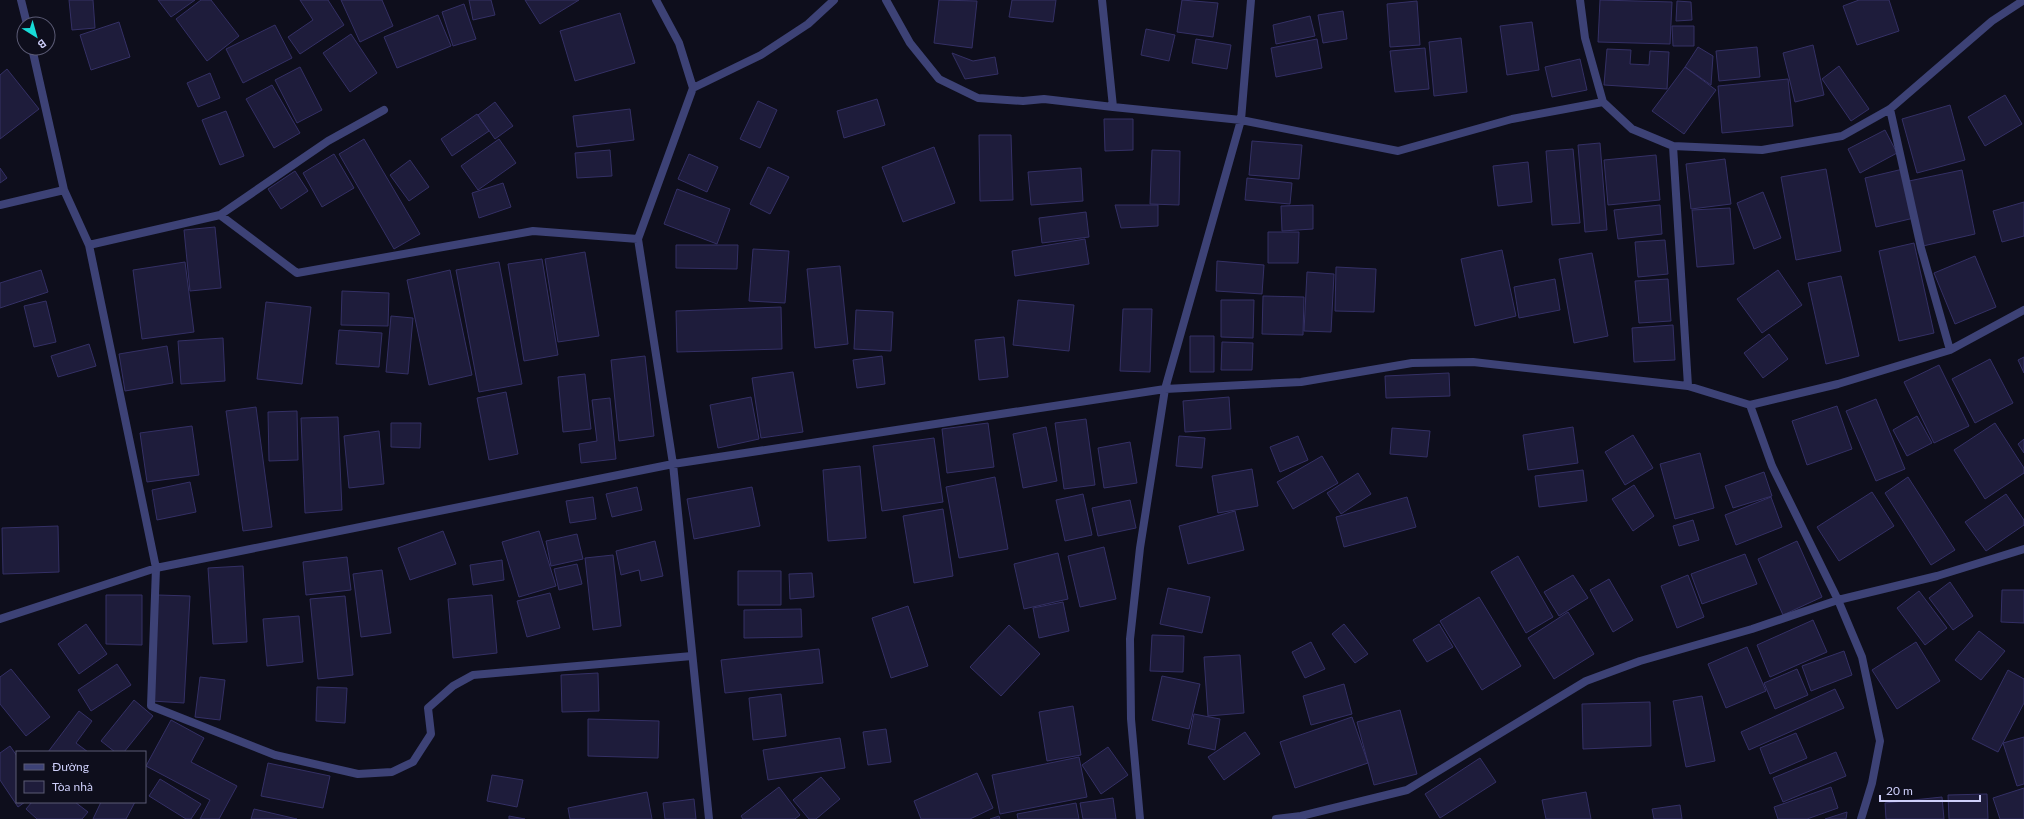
<svg xmlns="http://www.w3.org/2000/svg" width="2024" height="819" viewBox="0 0 2024 819" font-family="Lato,sans-serif">
<rect width="100%" height="100%" fill="#0e0e1c"/>
<!-- building -->
<path fill="#1e1c3b" stroke="#343065" d="M69 0H93L95 28 72 30Z
M158 0H195L171 17Z
M201 0H211L239 36 207 61 176 19Z
M300 0H328L344 25 300 54 288 37 313 20Z
M341 0H382L393 26 360 42Z
M469 0H491L495 15 473 20Z
M525 0H579L540 24Z
M939 0 977 1 972 48 934 43Z
M1012 0H1056L1053 22 1009 17Z
M1182 0 1218 3 1213 37 1177 32Z
M1600 0 1672 2 1670 44 1598 42Z
M1859 0H1889L1899 31 1857 45 1843 6Z
M1417 1 1420 45 1390 47 1387 4Z
M1677 1 1691 2 1692 20 1676 21Z
M464 4 476 39 453 46 442 12Z
M1343 11 1347 39 1323 43 1318 15Z
M620 13 635 63 575 81 560 31Z
M438 15 451 46 397 68 384 37Z
M1310 16 1315 36 1276 44 1273 25Z
M119 22 130 57 91 70 80 35Z
M1532 22 1539 70 1507 75 1500 26Z
M275 25 292 58 243 83 226 49Z
M1672 26H1694V46H1673Z
M1146 29 1175 35 1169 61 1141 55Z
M351 34 377 73 350 92 323 53Z
M1461 38 1467 92 1434 96 1429 42Z
M1196 39 1231 45 1227 69 1192 63Z
M1317 39 1322 68 1276 77 1271 48Z
M1813 45 1824 95 1795 102 1783 53Z
M1698 47 1713 56 1711 85 1685 67Z
M1757 47 1760 77 1719 81 1716 51Z
M1425 48 1429 89 1395 92 1390 51Z
M1607 49 1631 50 1630 64 1649 65 1650 51 1669 52 1667 89 1604 85Z
M952 53 973 61 995 57 998 74 965 79Z
M1580 59 1587 90 1552 97 1545 67Z
M1839 66 1869 109 1851 121 1822 79Z
M300 67 322 110 297 123 275 80Z
M1685 67 1716 90 1684 134 1652 111Z
M7 69 39 109 0 139V75Z
M210 73 220 98 198 107 187 83Z
M1788 79 1793 126 1722 133 1718 86Z
M272 85 300 133 274 148 246 99Z
M2005 95 2022 124 1985 146 1968 117Z
M877 99 885 125 844 138 837 111Z
M758 101 777 110 760 148 740 139Z
M495 102 513 126 495 139 478 115Z
M1950 105 1965 160 1917 173 1902 119Z
M630 109 634 140 577 147 573 116Z
M226 111 244 156 220 165 202 120Z
M477 114 489 131 452 156 441 139Z
M1104 119H1133V150L1105 151Z
M1885 130 1897 153 1860 173 1848 149Z
M979 135H1011L1013 200 980 201Z
M364 139 420 234 394 249 339 154Z
M499 139 516 163 478 190 461 166Z
M1252 141 1302 145 1299 179 1249 175Z
M1600 143 1607 230 1585 232 1578 145Z
M934 147 955 203 903 222 882 167Z
M1573 149 1580 223 1552 225 1546 151Z
M610 150 612 176 577 178 575 153Z
M1152 150 1180 151 1179 205 1150 204Z
M334 154 354 188 322 207 303 173Z
M689 154 718 167 707 192 678 179Z
M1656 155 1660 200 1608 205 1604 160Z
M1725 159 1731 204 1691 209 1686 164Z
M410 160 429 187 409 201 390 175Z
M1528 162 1532 202 1498 206 1493 166Z
M768 167 789 177 770 214 750 204Z
M0 168 7 178 0 183Z
M1081 168 1083 201 1031 205 1028 172Z
M1826 169 1841 251 1796 260 1781 177Z
M1903 169 1914 218 1876 227 1865 178Z
M1962 170 1975 234 1923 246 1909 181Z
M295 171 308 191 281 209 268 189Z
M1247 178 1292 183 1290 204 1245 200Z
M503 183 511 207 479 218 472 193Z
M677 189 730 209 717 244 664 224Z
M1763 192 1781 238 1754 249 1737 203Z
M2024 202V236L2002 242 1993 211Z
M1115 205H1158V226L1121 228Z
M1313 205V229L1282 231 1281 206Z
M1660 205 1662 234 1618 239 1614 210Z
M1730 208 1734 264 1697 267 1692 210Z
M1086 212 1089 237 1042 243 1039 218Z
M215 227 221 288 190 291 184 230Z
M1268 232H1299L1298 263H1268Z
M1085 239 1089 264 1015 276 1012 251Z
M1665 240 1668 274 1638 277 1635 242Z
M1914 243 1934 333 1899 341 1879 251Z
M676 245H738L737 269 676 268Z
M753 249 789 251 785 303 749 301Z
M1502 250 1516 316 1475 326 1461 259Z
M585 252 599 336 558 342 545 259Z
M1592 253 1608 336 1574 343 1559 259Z
M1975 256 1996 307 1955 324 1934 273Z
M542 259 558 355 524 361 508 264Z
M1217 261 1264 265 1262 294 1216 291Z
M185 262 194 332 142 339 133 270Z
M499 262 522 384 479 392 456 270Z
M840 266 848 344 815 348 807 269Z
M1336 267 1376 269 1374 312 1335 311Z
M41 270 48 292 0 308V283Z
M450 270 472 375 429 385 407 280Z
M1778 270 1802 305 1762 333 1737 299Z
M1307 272 1334 274 1331 332 1304 331Z
M1841 276 1859 356 1826 364 1808 283Z
M1555 279 1560 310 1519 318 1514 287Z
M1668 279 1671 321 1639 323 1635 281Z
M342 291 389 293 388 326 341 325Z
M1263 296 1304 297 1303 335 1262 334Z
M1018 300 1074 305 1069 351 1013 345Z
M1221 300H1254L1253 338 1221 337Z
M46 301 56 342 34 347 24 306Z
M266 302 311 307 302 384 257 379Z
M781 307 782 349 677 352 676 311Z
M1123 309H1152L1150 372 1120 371Z
M856 310 893 312 891 351 854 349Z
M391 316 413 318 408 374 386 372Z
M1673 325 1675 360 1634 362 1632 328Z
M339 330 382 333 379 367 336 364Z
M1769 334 1788 359 1763 378 1744 353Z
M1190 336H1214V372H1190Z
M1004 337 1008 377 979 380 975 340Z
M223 338 225 381 181 384 178 341Z
M1222 342 1253 343 1252 370H1221Z
M89 344 96 366 58 377 51 356Z
M167 346 173 383 125 391 119 354Z
M645 356 654 436 619 441 611 360Z
M882 356 885 384 857 388 853 360Z
M2024 357V373L2018 360Z
M1990 359 2013 403 1975 423 1952 379Z
M1939 365 1969 426 1934 443 1904 382Z
M793 372 803 432 761 438 752 378Z
M1449 373 1450 396 1386 398 1385 376Z
M585 374 591 429 563 432 558 377Z
M506 392 518 454 489 460 477 398Z
M751 397 759 439 718 448 710 405Z
M1229 397 1231 429 1185 432 1183 401Z
M610 398 616 459 581 463 579 444 597 441 592 400Z
M1876 399 1905 469 1876 481 1846 411Z
M1837 406 1852 449 1807 465 1792 421Z
M256 407 272 527 243 531 226 411Z
M297 411 298 460 269 461 268 412Z
M1917 416 1932 443 1907 456 1893 430Z
M338 417 342 510 305 513 301 418Z
M1086 419 1095 485 1064 489 1055 423Z
M391 423H421L420 448 391 447Z
M988 423 994 467 947 473 942 429Z
M1995 423 2024 468V473L1985 499 1954 450Z
M192 426 199 475 147 482 140 433Z
M1046 427 1057 481 1023 488 1013 434Z
M1573 427 1578 463 1528 470 1523 435Z
M1392 428 1430 431 1427 457 1390 454Z
M379 431 384 484 349 488 344 436Z
M1633 435 1653 468 1625 485 1605 452Z
M1179 436 1205 438 1202 468 1176 466Z
M1298 436 1308 460 1280 472 1270 447Z
M934 438 943 502 882 511 873 446Z
M2024 439V453L2018 444Z
M1130 442 1137 483 1104 488 1098 448Z
M1700 453 1714 508 1675 519 1660 464Z
M1322 456 1338 483 1293 509 1277 482Z
M860 466 866 538 828 541 823 470Z
M1252 469 1258 506 1218 513 1212 476Z
M1583 470 1587 501 1539 507 1535 476Z
M1764 472 1772 496 1733 508 1725 486Z
M1358 473 1371 494 1341 514 1327 493Z
M995 477 1008 549 959 558 946 487Z
M1908 477 1955 550 1931 565 1885 493Z
M190 482 196 512 157 520 152 490Z
M1634 485 1654 516 1633 531 1612 499Z
M637 487 642 510 612 517 606 494Z
M752 487 760 526 694 539 687 499Z
M1872 492 1894 526 1839 561 1817 527Z
M1083 494 1092 535 1065 541 1056 500Z
M2006 494 2024 520V525L1986 551 1965 522Z
M593 497 596 519 570 523 566 501Z
M1407 497 1416 527 1344 547 1336 517Z
M1771 497 1782 527 1736 545 1725 515Z
M1130 500 1136 528 1098 536 1092 508Z
M943 509 953 576 914 583 903 516Z
M1235 511 1244 550 1188 564 1179 526Z
M1693 520 1699 540 1679 546 1673 526Z
M58 526 59 572 3 574 2 528Z
M443 531 456 564 410 580 398 548Z
M539 531 556 586 519 597 502 542Z
M577 534 583 559 551 566 546 541Z
M655 541 663 576 641 581 639 570 621 575 616 551Z
M1797 541 1822 597 1783 615 1758 559Z
M1104 547 1116 599 1080 607 1068 556Z
M1058 553 1068 599 1024 609 1014 564Z
M1745 554 1757 584 1702 604 1691 574Z
M613 555 621 626 593 630 585 558Z
M1518 556 1553 617 1526 633 1491 572Z
M347 557 351 590 306 595 303 562Z
M502 560 504 580 473 585 470 565Z
M577 564 582 584 559 590 554 569Z
M243 566 247 642 213 644 208 568Z
M382 570 391 633 361 637 353 574Z
M738 571H781V605H738Z
M812 573 814 597 790 599 789 574Z
M1573 575 1588 598 1559 616 1544 592Z
M1688 575 1704 617 1677 628 1661 586Z
M1609 579 1633 620 1613 632 1590 590Z
M1950 582 1973 616 1953 630 1929 598Z
M1168 588 1210 597 1202 633 1160 624Z
M2002 590H2024V623L2001 622Z
M1919 591 1947 628 1925 645 1897 608Z
M550 593 560 628 527 637 517 601Z
M106 595H142V645L106 644Z
M158 595 190 596 184 703 152 701Z
M492 595 497 653 453 658 448 599Z
M345 596 353 675 318 679 310 599Z
M1479 597 1521 666 1482 690 1440 621Z
M1063 602 1069 631 1039 638 1033 608Z
M908 606 928 666 891 678 872 618Z
M801 609 802 637 744 638V610Z
M1568 612 1594 654 1554 679 1528 638Z
M299 616 303 662 267 666 263 619Z
M1813 620 1827 652 1770 677 1757 645Z
M86 624 107 654 79 674 58 644Z
M1344 624 1368 654 1355 663 1332 634Z
M1439 624 1453 647 1427 662 1413 640Z
M1009 625 1040 654 1001 696 970 667Z
M1979 631 2005 651 1981 680 1955 660Z
M1152 635 1184 636 1183 672 1150 671Z
M1311 642 1325 669 1305 678 1292 652Z
M1916 642 1940 681 1897 709 1872 670Z
M1747 647 1766 691 1726 708 1708 664Z
M819 649 823 683 725 693 721 660Z
M1844 651 1852 675 1811 691 1802 666Z
M1240 655 1244 713 1208 716 1204 657Z
M117 664 131 685 91 711 78 690Z
M11 669 50 717 26 736 0 704V677Z
M1797 669 1808 695 1775 709 1764 683Z
M2008 670 2024 679V703L1998 752 1972 739Z
M598 673 599 711 562 712 561 675Z
M1162 676 1200 684 1189 729 1152 720Z
M200 677 225 680 220 720 195 717Z
M1344 684 1352 714 1311 725 1303 696Z
M317 687 347 688 345 723 316 721Z
M1835 689 1844 708 1749 750 1741 732Z
M781 694 786 736 753 740 749 698Z
M1702 696 1715 761 1686 767 1673 701Z
M134 700 153 716 124 752H115L101 741Z
M1650 702 1651 746 1583 749 1582 704Z
M1073 706 1081 755 1047 761 1039 712Z
M1400 710 1417 774 1374 785 1357 722Z
M79 711 92 721 76 743 88 752H48Z
M1194 714 1220 719 1215 750 1188 744Z
M1352 717 1368 763 1295 788 1280 742Z
M588 719 659 721 658 758 588 756Z
M171 720 204 738 191 762 237 786 219 819H200L210 800 146 766Z
M886 729 891 762 868 765 863 732Z
M1245 732 1260 754 1224 780 1208 757Z
M1796 733 1807 758 1770 774 1760 748Z
M2024 737V784L2017 786 2003 743Z
M840 738 845 768 768 780 763 750Z
M10 746 17 756V802H25L18 807 0 780V753Z
M1108 747 1128 775 1101 794 1082 765Z
M1836 752 1846 776 1783 802 1773 778Z
M1079 757 1087 797 1000 814 992 775Z
M1480 758 1496 782 1440 818 1425 794Z
M268 763 330 776 323 808 261 796Z
M977 773 993 808 970 819H921L914 801Z
M492 775 523 780 517 807 487 801Z
M821 777 840 799 816 819H809L793 800Z
M160 779 201 804 191 819H186L149 796Z
M779 787 800 815 795 819H743L741 816Z
M1831 787 1838 808 1807 819H1778L1774 807Z
M2024 788V819H2000L1993 798Z
M647 792 652 819H570L568 808Z
M1586 792 1591 819H1546L1542 800Z
M1987 794 1988 819H1949L1948 795Z
M1942 797 1944 819H1886L1885 803Z
M1113 798 1116 819H1083L1080 803Z
M694 799 696 819H665L663 803Z
M32 802H75L88 812 82 819H37L26 809Z
M101 802H135L126 819H93Z
M1076 803 1079 819H1018L1017 814Z
M1680 805 1682 819H1654L1652 809Z
M254 809 297 819H251Z
M1847 812 1846 819H1825Z
M509 816 525 819H509Z
M999 816 1000 819H990Z"/>
<g fill="none" stroke-linecap="round" stroke-linejoin="round">
<!-- lane -->
<path stroke="#3d4276" stroke-width="8" d="M156 568 151 706 275 755 358 774 392 772 413 762 431 734 428 708 453 686 473 675 692 656"/>
<!-- street -->
<path stroke="#3d4276" stroke-width="8" d="M21 0 27 24
M656 0 679 43 693 88
M886 0 910 43 939 79 978 98 1023 101 1044 99 1113 107
M1102 0 1113 107 1241 120 1398 151 1512 119 1603 102
M1580 0 1585 38 1603 102 1632 129 1673 146 1762 150 1842 136 1890 109 1992 21 2024 0
M32 48 64 190 89 245
M1890 109 1921 248 1950 350
M1673 146 1688 386
M0 205 64 190
M220 215 328 141 384 110
M638 239 533 231 297 273 220 215 89 245 156 568 673 464 1165 389 1241 120 1251 0
M1750 405 1772 466 1838 600 1862 657 1880 741 1872 783 1861 819
M0 619 156 568
M709 819 673 464 638 239 693 88 761 55 808 24 834 0
M1140 819 1131 719 1130 639 1140 548 1165 389 1301 382 1412 363 1473 362 1688 386 1750 405 1838 384 1950 350 2024 310
M1276 819 1301 816 1407 790 1586 681 1640 661 1752 629 1838 600 1937 576 2024 549"/>
</g>
<!-- legend -->
<rect x="16" y="751" width="130" height="52" fill="#0e0e1c" stroke="#5b5b75"/>
<rect x="24" y="764" width="20" height="6" fill="#3d4276" stroke="#5b5b75"/>
<text x="52" y="771" font-size="12" fill="#cecffa">Đường</text>
<rect x="24" y="781" width="20" height="12" fill="#1e1c3b" stroke="#5b5b75"/>
<text x="52" y="791" font-size="12" fill="#cecffa">Tòa nhà</text>
<!-- north arrow -->
<g transform="translate(36 36) rotate(143)"><circle r="19" fill="#0e0e1c" stroke="#5b5b75"/>
<path d="M0-3L7 15L0 10L-7 15Z" fill="#17dcd7"/>
<text y="-6" font-size="11" font-weight="bold" text-anchor="middle" fill="#cecffa">B</text>
</g>
<!-- scale -->
<path d="M1880 795v6h100v-6" fill="none" stroke="#cecffa" stroke-width="2"/>
<text x="1886" y="795" font-size="12" fill="#cecffa" stroke="#0e0e1c" stroke-width="3" paint-order="stroke">20 m</text>
</svg>
